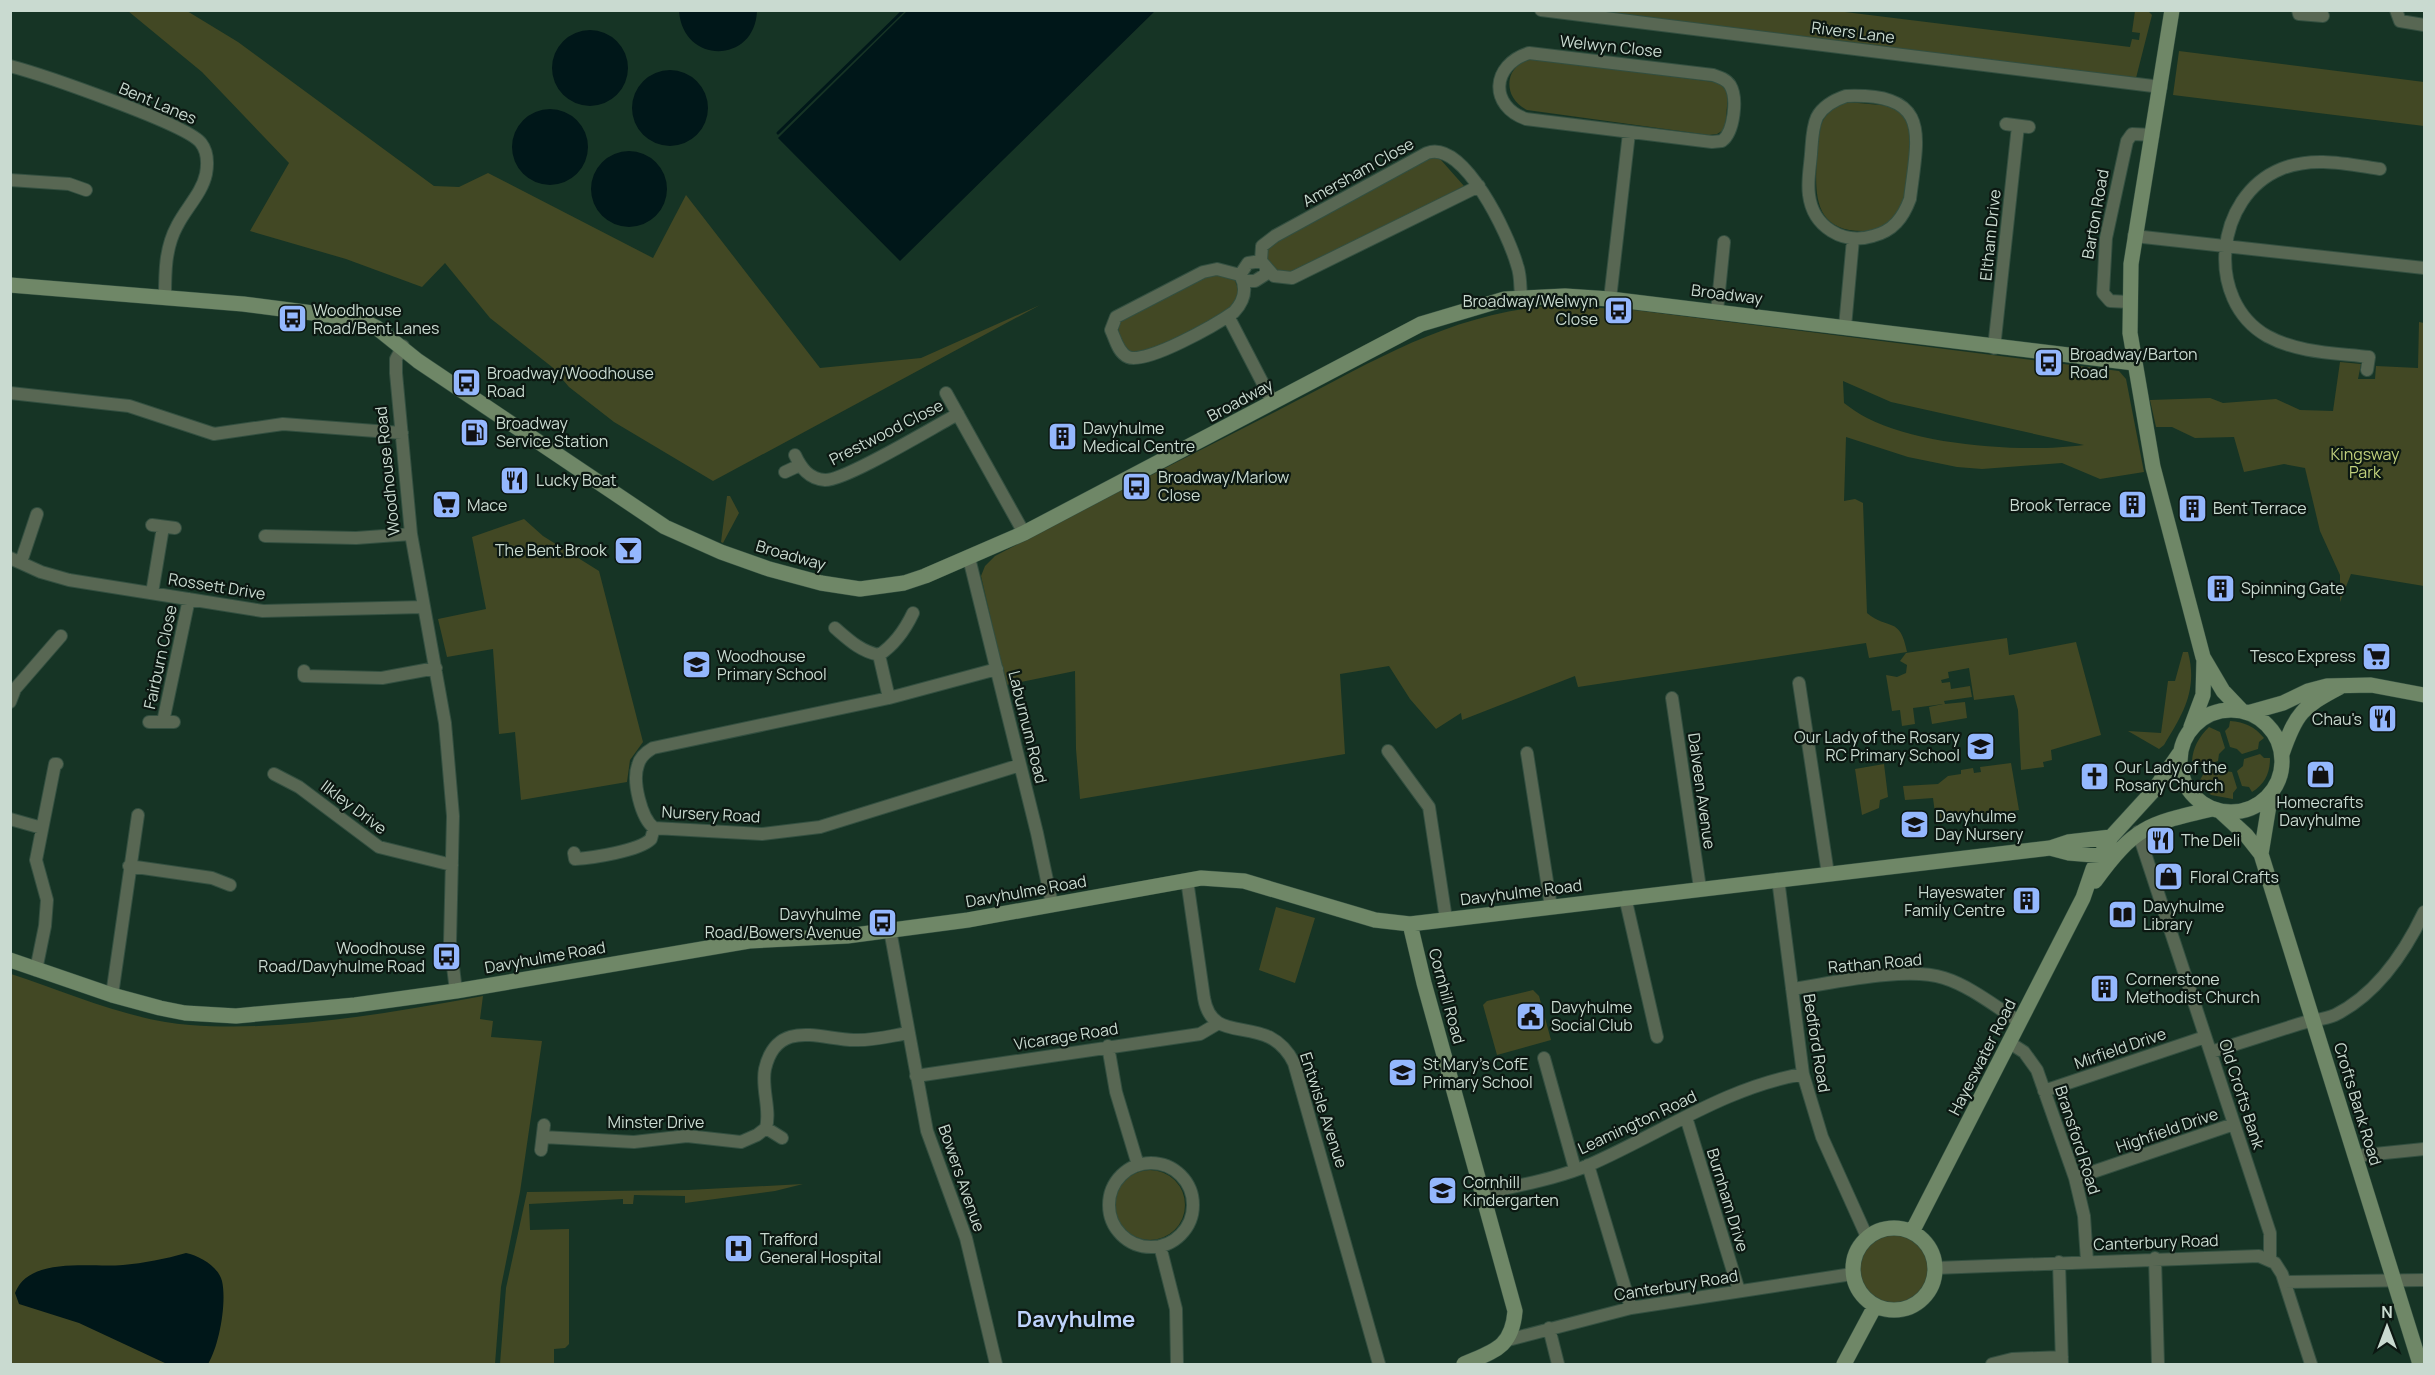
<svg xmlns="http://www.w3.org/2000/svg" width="2435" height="1375" viewBox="0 0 2435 1375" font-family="Manrope,sans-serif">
<rect width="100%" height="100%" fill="#163425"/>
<!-- green -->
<path fill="#424824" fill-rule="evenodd" d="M128 11H187L238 42 434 186 459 187 488 173 653 258 686 195 820 368 921 358 1040 305 713 481 614 422 569 387 552 367 490 318 445 263 422 287 346 259 250 231 289 163 202 72Z
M1581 11H1837L2130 47 2132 39 2139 40 2140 33 2132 32 2135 11H2148L2152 15 2136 78Z
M2179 51 2424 82V126L2173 95Z
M1535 59 1722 83 1728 95 1725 129 1717 134 1709 135 1527 110C1500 97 1505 61 1535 59Z
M1847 102 1891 106 1906 116C1908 123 1911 131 1911 138 1912 155 1906 202 1897 215 1890 225 1877 230 1865 231 1812 232 1815 193 1817 153 1819 126 1820 113 1847 102Z
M1435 157 1441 160 1464 186 1300 270 1281 274 1267 265 1265 248 1424 159Z
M1217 274 1234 278 1240 294 1229 310 1152 351 1130 353C1122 345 1116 331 1119 320L1201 276Z
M1547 306 1626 309 2119 371 2126 379 2144 472 2100 479 2062 463 1982 469 1957 467 1908 457 1846 437 1844 501 1855 499 1863 503 1867 613C1888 631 1900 615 1907 652L1869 658 1866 643 1578 687 1575 676 1462 720 1461 713 1436 729 1410 699 1389 666 1340 674 1345 754 1080 799 1076 749 1075 671 1006 685 981 576 985 566 995 556C1088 507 1181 460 1275 412 1366 366 1442 316 1547 306ZM1843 381 1891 402 2084 445C2025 453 1921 446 1867 418 1859 414 1851 408 1844 403Z
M2419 322 2424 323V586L2351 574 2340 602V575L2320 531 2305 468 2284 464 2244 472 2234 437 2195 438 2172 427H2156L2150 400 2210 398 2223 403 2276 399 2300 410 2333 411 2340 362 2361 364 2358 379H2375L2376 366 2418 368Z
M727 496H730L739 513 723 543 721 542Z
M524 519 543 536 599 571 643 742 630 760 627 782 521 800 515 732 499 734 493 649 447 657 438 619 486 609 472 537Z
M2007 638 2009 655 2076 642 2101 735 2051 750 2052 760 2043 762 2044 767 2021 770 2018 710 2014 695 1974 700 1969 668 1948 672 1949 678 1941 680 1942 683 1950 682 1951 689 1970 686 1972 697 1944 701 1945 704 1965 702 1967 718 1932 724 1929 707 1943 704 1913 708 1915 724 1902 726 1900 710 1892 711 1886 675 1897 677 1906 673 1907 665 1900 661 1906 653Z
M2183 652H2188C2198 690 2183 714 2164 745L2159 749 2128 731 2161 733 2168 681H2175Z
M2230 721C2245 722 2255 727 2264 738L2259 742 2258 749 2242 754 2237 749 2230 747 2225 731 2229 727Z
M2209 727 2220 732 2225 748 2219 754 2218 761 2203 766 2192 761C2193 747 2199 737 2209 727Z
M2260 754 2264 758H2270C2270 773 2265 784 2252 792L2249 787 2242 786 2237 771 2243 766 2244 759Z
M2011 763 2019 810 1936 821 1933 798 1905 800 1903 786 1938 784 1948 776 1961 774V770L1973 768 1974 773 1981 772 1980 767Z
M1884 764 1888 797 1880 800 1879 808 1862 815 1855 769Z
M2220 766 2225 771 2232 772 2237 788 2233 793V799L2211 795 2199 782 2205 771Z
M1276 907 1315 918 1295 983 1259 970Z
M11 974C66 992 131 1021 190 1025 287 1032 387 1013 483 996L480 1019 493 1021 491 1037 542 1041 520 1192 501 1287 495 1364H11Z
M1533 990 1539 996 1551 1040 1497 1055 1483 1005 1487 1001Z
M1115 1205a35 35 0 1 1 70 0a35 35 0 1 1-70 0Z
M803 1184 775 1191 685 1203V1196L634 1195 633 1204H623V1199L529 1204 530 1230 569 1229V1344L565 1348 554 1349V1364H500L506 1288 527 1192 688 1190Z
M1859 1269a35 35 0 1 1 70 0a35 35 0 1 1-70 0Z"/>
<!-- water -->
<path fill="#001719" d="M757 11C755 64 683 65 679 11Z
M907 11H1155L900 261 778 138Z
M552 68a38 38 0 1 1 76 0a38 38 0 1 1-76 0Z
M632 108a38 38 0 1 1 76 0a38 38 0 1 1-76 0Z
M512 147a38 38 0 1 1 76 0a38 38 0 1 1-76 0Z
M591 189a38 38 0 1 1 76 0a38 38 0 1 1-76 0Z
M186 1253C200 1256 218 1266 222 1281 227 1303 219 1346 208 1364H167L79 1323 19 1304 15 1293C29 1256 90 1268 123 1265 144 1263 165 1259 186 1253Z"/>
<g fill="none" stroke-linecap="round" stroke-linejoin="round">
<!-- stream -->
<path stroke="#001719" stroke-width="3" d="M778 133 904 10"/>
<defs>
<path id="street" d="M1541 10 2161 87
M2298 10 2299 14 2323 16
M2396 10 2400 21 2424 25
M1529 53 1713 75C1719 77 1726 79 1730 85 1738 98 1734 132 1722 141L1712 142 1526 119C1489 106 1491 65 1529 53Z
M10 66C40 74 187 124 201 143 208 152 208 163 206 174 202 193 186 208 177 226 165 248 165 273 165 298
M1846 96C1932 93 1918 134 1910 199 1903 218 1893 231 1873 236 1843 245 1813 227 1809 195 1807 182 1810 167 1811 154 1812 142 1812 128 1817 117 1823 106 1834 100 1846 96Z
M2006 124 2029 127
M10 180 69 184 86 190
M1479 186 1292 278 1274 276 1261 261 1262 246 1275 236 1427 153C1464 139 1509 236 1517 265 1521 275 1520 287 1521 297
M2134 236 2424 268
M1217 269 1240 275C1248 289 1244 301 1234 312 1217 324 1146 365 1128 357 1118 353 1115 338 1111 330L1116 317 1203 272Z
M1240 275 1248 263 1261 261
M1243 281H1255L1266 274V269
M1610 299 1629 133
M2129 302 2110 301 2103 293 2106 238 2127 141 2132 134 2153 135
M1717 311 1724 242
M1228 316 1273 403
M1845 327 1853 239
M403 346 396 359V373L411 534 445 723 453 816 450 942 456 991
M1994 348 2018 126
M2367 370 2369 357C2336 353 2298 353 2267 336 2204 300 2215 196 2281 169 2313 156 2346 164 2380 169
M10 393 129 406 214 434 283 424 402 433
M946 393 1024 533
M795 455C801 468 809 479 825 480 845 481 935 426 958 414
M785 472 800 465
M152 525 175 528
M265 536 356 538 411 534
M10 558 41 572 69 580 263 611 423 607
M969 558 1037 833 1052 904
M21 562 37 514
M152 593 163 527
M835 628C849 640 860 651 879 655 894 645 905 630 913 613
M879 655 889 698
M997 669 889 698 653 748C646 752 640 757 638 765 632 781 641 818 654 828L762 834 820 827 1020 765
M304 671V676L382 678 436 668
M1799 683 1828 874
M1672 698 1700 888
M10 702 15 689 61 636
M149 722H174
M163 722 189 599
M1388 751 1429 807 1446 919
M1527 753 1551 907
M274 774 299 787 379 847 452 865
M10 819 42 828
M2138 832 2270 1233V1260
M574 853 575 859C592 858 639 851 651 839L654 828
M129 866 212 878 230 885
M1778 879 1803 1074 1822 1137 1867 1237
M1187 880 1204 998C1213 1050 1267 1009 1294 1063L1379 1364
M1625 897 1657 1037
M890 930 927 1131 966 1238 996 1364
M36 970 45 926 47 900 36 860 55 764H57
M1792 989C1833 983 1906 966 1944 978 1970 986 1996 1007 2020 1022
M112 995 138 815
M2010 1043 2024 1052 2037 1070 2075 1178 2084 1216 2087 1261
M1108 1046 1116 1092 1138 1165
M2211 1052C2240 1043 2270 1033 2299 1024 2311 1020 2323 1020 2335 1015 2377 994 2405 952 2424 912
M1544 1058 1575 1169
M916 1076 1200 1034 1217 1024
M2044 1091 2205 1037
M1686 1117 1739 1291
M766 1128 782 1138
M543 1137 634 1142 687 1136 741 1142 757 1135 766 1128C771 1109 761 1088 765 1069 777 1017 822 1040 854 1040 872 1041 890 1036 908 1033
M541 1150 544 1125
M2355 1156 2424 1149
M1109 1205a42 42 0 1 1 84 0a42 42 0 1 1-84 0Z
M1588 1165 1631 1308
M2075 1178 2234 1124
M1483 1194C1518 1185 1556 1179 1589 1165 1660 1134 1726 1087 1803 1074
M1160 1246 1176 1309 1177 1364
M2155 1258 2158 1364
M2059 1262 2062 1364
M1935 1268 2259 1256 2275 1263 2282 1274 2311 1364
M2285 1282 2424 1280
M1549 1328 1558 1364
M1508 1340 1631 1308 1852 1274
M1992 1364 2012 1359 2062 1357"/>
<path id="secondary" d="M2172 10 2131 264 2130 333 2153 467 2203 657 2223 691 2242 711
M10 285 243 304 359 319 377 328 418 361 665 527 721 552 769 569 821 583 860 589 904 583 925 576 1024 533 1421 324 1505 299 1565 296 1610 299 2134 363
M2180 761a51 51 0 1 1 102 0a51 51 0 1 1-102 0Z
M2251 712 2283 703 2308 691 2327 686 2371 685 2424 695
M2191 727 2203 695 2204 660
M2282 754C2296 713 2302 707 2340 687
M2221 812 2246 835 2261 854 2420 1364
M2050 848 2069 853 2106 856
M2261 854 2271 793
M2095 881C2135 826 2148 824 2212 809
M1410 924 1424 983 1515 1311C1512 1348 1494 1351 1464 1364
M10 960 112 995 160 1008 185 1013 236 1016 355 1005 456 991 749 941 847 936 968 920 1201 878 1244 881 1375 920 1410 924 2050 848 2068 842 2111 837
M1853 1269a41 41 0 1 1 82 0a41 41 0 1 1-82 0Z
M1912 1232 2083 898 2093 869 2111 837 2154 790 2179 754
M1844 1364 1875 1306"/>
</defs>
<!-- street casing -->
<use href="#street" stroke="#334f40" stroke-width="14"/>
<!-- secondary casing -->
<use href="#secondary" stroke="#334f40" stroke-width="16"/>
<!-- street -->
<use href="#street" stroke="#586753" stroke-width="12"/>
<!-- secondary -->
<use href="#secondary" stroke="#6f8767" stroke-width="15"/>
</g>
<!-- icons -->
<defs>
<symbol id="bus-square" viewBox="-11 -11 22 22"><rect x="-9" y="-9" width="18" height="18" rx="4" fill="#94b7fd" stroke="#0c1812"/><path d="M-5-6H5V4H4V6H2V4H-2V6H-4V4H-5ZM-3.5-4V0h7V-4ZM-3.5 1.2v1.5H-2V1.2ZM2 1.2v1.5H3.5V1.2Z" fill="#111"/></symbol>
<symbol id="fuel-square" viewBox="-11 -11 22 22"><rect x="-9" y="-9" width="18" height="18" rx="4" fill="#94b7fd" stroke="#0c1812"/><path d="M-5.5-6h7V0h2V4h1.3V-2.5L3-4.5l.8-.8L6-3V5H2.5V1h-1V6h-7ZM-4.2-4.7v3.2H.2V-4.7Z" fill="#111"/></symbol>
<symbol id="building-square" viewBox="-11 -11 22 22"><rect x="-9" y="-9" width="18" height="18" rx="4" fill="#94b7fd" stroke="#0c1812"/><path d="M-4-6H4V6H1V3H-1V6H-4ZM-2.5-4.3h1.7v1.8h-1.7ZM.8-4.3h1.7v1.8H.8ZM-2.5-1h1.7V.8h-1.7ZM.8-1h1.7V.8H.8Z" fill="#111"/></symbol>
<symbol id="restaurant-square" viewBox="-11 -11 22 22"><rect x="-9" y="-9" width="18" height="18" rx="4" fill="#94b7fd" stroke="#0c1812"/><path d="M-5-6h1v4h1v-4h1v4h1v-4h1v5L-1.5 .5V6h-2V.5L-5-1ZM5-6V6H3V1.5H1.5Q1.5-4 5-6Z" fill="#111"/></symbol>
<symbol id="supermarket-square" viewBox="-11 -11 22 22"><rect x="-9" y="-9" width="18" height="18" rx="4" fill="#94b7fd" stroke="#0c1812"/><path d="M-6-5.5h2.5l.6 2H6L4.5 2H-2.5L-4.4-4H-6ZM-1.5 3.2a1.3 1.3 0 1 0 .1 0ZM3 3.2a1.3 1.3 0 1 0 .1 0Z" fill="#111"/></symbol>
<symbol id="bar-square" viewBox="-11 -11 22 22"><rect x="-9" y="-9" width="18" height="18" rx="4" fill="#94b7fd" stroke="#0c1812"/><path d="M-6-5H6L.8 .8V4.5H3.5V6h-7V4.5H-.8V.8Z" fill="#111"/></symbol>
<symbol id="school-square" viewBox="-11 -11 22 22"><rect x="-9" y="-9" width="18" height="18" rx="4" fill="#94b7fd" stroke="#0c1812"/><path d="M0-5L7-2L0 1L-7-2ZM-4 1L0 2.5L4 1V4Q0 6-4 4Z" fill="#111"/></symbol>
<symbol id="shop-square" viewBox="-11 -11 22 22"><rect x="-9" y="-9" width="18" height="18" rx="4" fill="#94b7fd" stroke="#0c1812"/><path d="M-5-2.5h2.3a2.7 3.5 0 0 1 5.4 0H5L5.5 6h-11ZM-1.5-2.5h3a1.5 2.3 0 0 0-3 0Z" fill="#111"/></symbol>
<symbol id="church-square" viewBox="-11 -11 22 22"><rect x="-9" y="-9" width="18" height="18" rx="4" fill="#94b7fd" stroke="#0c1812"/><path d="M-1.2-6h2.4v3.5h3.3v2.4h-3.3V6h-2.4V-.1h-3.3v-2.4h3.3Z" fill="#111"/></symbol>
<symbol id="library-square" viewBox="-11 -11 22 22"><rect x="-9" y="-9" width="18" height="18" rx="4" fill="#94b7fd" stroke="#0c1812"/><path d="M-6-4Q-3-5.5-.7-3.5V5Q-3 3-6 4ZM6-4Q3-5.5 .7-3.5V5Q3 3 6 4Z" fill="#111"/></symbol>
<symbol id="civic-square" viewBox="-11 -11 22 22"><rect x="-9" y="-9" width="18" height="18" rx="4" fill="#94b7fd" stroke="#0c1812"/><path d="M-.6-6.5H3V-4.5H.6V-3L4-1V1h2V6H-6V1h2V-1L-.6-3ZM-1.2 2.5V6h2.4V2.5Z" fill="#111"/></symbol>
<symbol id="hospital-square" viewBox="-11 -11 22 22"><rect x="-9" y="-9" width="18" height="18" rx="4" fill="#94b7fd" stroke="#0c1812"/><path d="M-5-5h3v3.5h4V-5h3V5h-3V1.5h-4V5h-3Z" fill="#111"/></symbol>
</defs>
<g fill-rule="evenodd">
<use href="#bus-square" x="1602" y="294" width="33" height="33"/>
<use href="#bus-square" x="276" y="302" width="33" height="33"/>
<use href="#bus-square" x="2032" y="346" width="33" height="33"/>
<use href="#bus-square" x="450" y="366" width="33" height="33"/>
<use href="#fuel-square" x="458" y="416" width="33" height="33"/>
<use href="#building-square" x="1046" y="420" width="33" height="33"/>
<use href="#restaurant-square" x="498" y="464" width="33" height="33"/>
<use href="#bus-square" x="1120" y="470" width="33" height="33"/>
<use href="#supermarket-square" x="430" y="488" width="33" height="33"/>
<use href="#building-square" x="2116" y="488" width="33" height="33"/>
<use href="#building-square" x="2176" y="492" width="33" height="33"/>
<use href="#bar-square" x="612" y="534" width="33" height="33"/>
<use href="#building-square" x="2204" y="572" width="33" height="33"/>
<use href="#supermarket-square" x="2360" y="640" width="33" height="33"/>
<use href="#school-square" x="680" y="648" width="33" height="33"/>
<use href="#restaurant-square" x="2366" y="702" width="33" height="33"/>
<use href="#school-square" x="1964" y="730" width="33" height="33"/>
<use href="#shop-square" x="2304" y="758" width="33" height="33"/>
<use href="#church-square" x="2078" y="760" width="33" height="33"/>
<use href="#school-square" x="1898" y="808" width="33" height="33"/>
<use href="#restaurant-square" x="2144" y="824" width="33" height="33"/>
<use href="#shop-square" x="2152" y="860" width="33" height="33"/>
<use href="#building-square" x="2010" y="884" width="33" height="33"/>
<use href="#library-square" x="2106" y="898" width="33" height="33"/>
<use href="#bus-square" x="866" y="906" width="33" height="33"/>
<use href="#bus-square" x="430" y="940" width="33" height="33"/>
<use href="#building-square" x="2088" y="972" width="33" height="33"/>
<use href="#civic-square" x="1514" y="1000" width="33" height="33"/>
<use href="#school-square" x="1386" y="1056" width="33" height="33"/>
<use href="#school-square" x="1426" y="1174" width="33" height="33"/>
<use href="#hospital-square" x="722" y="1232" width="33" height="33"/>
</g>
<g text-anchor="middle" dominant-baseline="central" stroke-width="4.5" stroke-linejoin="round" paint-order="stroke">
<!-- street labels -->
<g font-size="16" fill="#c9dad0" stroke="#0c1812">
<text transform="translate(1853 32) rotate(7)">Rivers Lane</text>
<text transform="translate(1611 46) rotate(6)">Welwyn Close</text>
<text transform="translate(158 103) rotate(23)">Bent Lanes</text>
<text transform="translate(1358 172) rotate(-29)">Amersham Close</text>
<text transform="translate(2095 214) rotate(-80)">Barton Road</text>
<text transform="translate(1990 235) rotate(-84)">Eltham Drive</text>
<text transform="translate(1727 294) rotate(7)">Broadway</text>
<text transform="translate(1240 400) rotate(-28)">Broadway</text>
<text transform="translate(886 432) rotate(-27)">Prestwood Close</text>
<text transform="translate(387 471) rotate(-96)">Woodhouse Road</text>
<text transform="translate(791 555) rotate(16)">Broadway</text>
<text transform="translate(217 586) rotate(9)">Rossett Drive</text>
<text transform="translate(160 657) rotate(-78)">Fairburn Close</text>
<text transform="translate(1028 727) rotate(76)">Laburnum Road</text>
<text transform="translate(1702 791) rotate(82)">Dalveen Avenue</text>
<text transform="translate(354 807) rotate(37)">Ilkley Drive</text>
<text transform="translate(711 814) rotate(3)">Nursery Road</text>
<text transform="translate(1026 891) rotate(-10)">Davyhulme Road</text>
<text transform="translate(1521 892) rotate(-7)">Davyhulme Road</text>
<text transform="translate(545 957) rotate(-10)">Davyhulme Road</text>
<text transform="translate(1875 963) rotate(-5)">Rathan Road</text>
<text transform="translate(1447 996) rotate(75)">Cornhill Road</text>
<text transform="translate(1066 1036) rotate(-9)">Vicarage Road</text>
<text transform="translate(1817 1043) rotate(81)">Bedford Road</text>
<text transform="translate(2120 1048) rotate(-19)">Mirfield Drive</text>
<text transform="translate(1982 1057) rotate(-63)">Hayeswater Road</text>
<text transform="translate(2242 1094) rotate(72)">Old Crofts Bank</text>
<text transform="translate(2358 1104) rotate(73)">Crofts Bank Road</text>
<text transform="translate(1324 1110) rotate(72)">Entwisle Avenue</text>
<text x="656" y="1122">Minster Drive</text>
<text transform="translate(1637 1122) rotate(-25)">Leamington Road</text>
<text transform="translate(2167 1130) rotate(-19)">Highfield Drive</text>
<text transform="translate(2078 1140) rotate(72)">Bransford Road</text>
<text transform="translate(962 1178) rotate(71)">Bowers Avenue</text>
<text transform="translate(1728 1200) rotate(73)">Burnham Drive</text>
<text transform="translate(2156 1242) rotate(-2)">Canterbury Road</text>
<text transform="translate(1676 1285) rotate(-9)">Canterbury Road</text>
</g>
<!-- poi labels -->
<g font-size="16" fill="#c9dad0" stroke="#0c1812" text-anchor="start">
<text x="1598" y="301" text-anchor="end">Broadway/Welwyn<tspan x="1598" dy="18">Close</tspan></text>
<text x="313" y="310">Woodhouse<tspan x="313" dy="18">Road/Bent Lanes</tspan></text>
<text x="2070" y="354">Broadway/Barton<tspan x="2070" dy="18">Road</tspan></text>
<text x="487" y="373">Broadway/Woodhouse<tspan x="487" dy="18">Road</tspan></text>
<text x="496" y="423">Broadway<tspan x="496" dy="18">Service Station</tspan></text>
<text x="1083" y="428">Davyhulme<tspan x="1083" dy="18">Medical Centre</tspan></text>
<text x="1158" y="477">Broadway/Marlow<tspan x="1158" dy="18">Close</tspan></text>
<text x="536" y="480">Lucky Boat</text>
<text x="467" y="505">Mace</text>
<text x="2111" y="505" text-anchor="end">Brook Terrace</text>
<text x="2213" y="508">Bent Terrace</text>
<text x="607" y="550" text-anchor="end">The Bent Brook</text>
<text x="2241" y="588">Spinning Gate</text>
<text x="717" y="656">Woodhouse<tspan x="717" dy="18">Primary School</tspan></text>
<text x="2356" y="656" text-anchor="end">Tesco Express</text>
<text x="2362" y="719" text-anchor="end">Chau's</text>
<text x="1960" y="737" text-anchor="end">Our Lady of the Rosary<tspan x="1960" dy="18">RC Primary School</tspan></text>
<text x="2115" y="767">Our Lady of the<tspan x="2115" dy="18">Rosary Church</tspan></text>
<text x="2320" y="802" text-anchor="middle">Homecrafts<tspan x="2320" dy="18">Davyhulme</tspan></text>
<text x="1935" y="816">Davyhulme<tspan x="1935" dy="18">Day Nursery</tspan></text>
<text x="2181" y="840">The Deli</text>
<text x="2190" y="877">Floral Crafts</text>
<text x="2005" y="892" text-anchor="end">Hayeswater<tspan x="2005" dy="18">Family Centre</tspan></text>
<text x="2143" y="906">Davyhulme<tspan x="2143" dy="18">Library</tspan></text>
<text x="861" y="914" text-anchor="end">Davyhulme<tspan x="861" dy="18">Road/Bowers Avenue</tspan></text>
<text x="425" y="948" text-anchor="end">Woodhouse<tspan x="425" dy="18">Road/Davyhulme Road</tspan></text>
<text x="2126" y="979">Cornerstone<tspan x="2126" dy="18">Methodist Church</tspan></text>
<text x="1551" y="1007">Davyhulme<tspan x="1551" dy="18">Social Club</tspan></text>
<text x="1423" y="1064">St Mary's CofE<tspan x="1423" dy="18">Primary School</tspan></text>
<text x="1463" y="1182">Cornhill<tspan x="1463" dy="18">Kindergarten</tspan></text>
<text x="760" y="1239">Trafford<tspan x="760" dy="18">General Hospital</tspan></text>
</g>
<!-- park labels -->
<g font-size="16" fill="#c0d07c" stroke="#0c1812">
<text x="2365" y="454">Kingsway<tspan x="2365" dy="18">Park</tspan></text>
</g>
<!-- district labels -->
<g font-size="22" font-weight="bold" fill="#bed3fb" stroke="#0c1812">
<text x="1076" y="1319">Davyhulme</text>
</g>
</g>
<!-- border -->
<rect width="2435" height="1375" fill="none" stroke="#c9dad0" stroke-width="24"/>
<!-- north arrow -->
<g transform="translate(2387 1327)" stroke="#0c1812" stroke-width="4.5" paint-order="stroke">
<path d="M0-4.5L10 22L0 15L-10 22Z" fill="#c9dad0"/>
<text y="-9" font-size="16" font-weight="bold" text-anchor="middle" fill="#c9dad0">N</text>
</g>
</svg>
